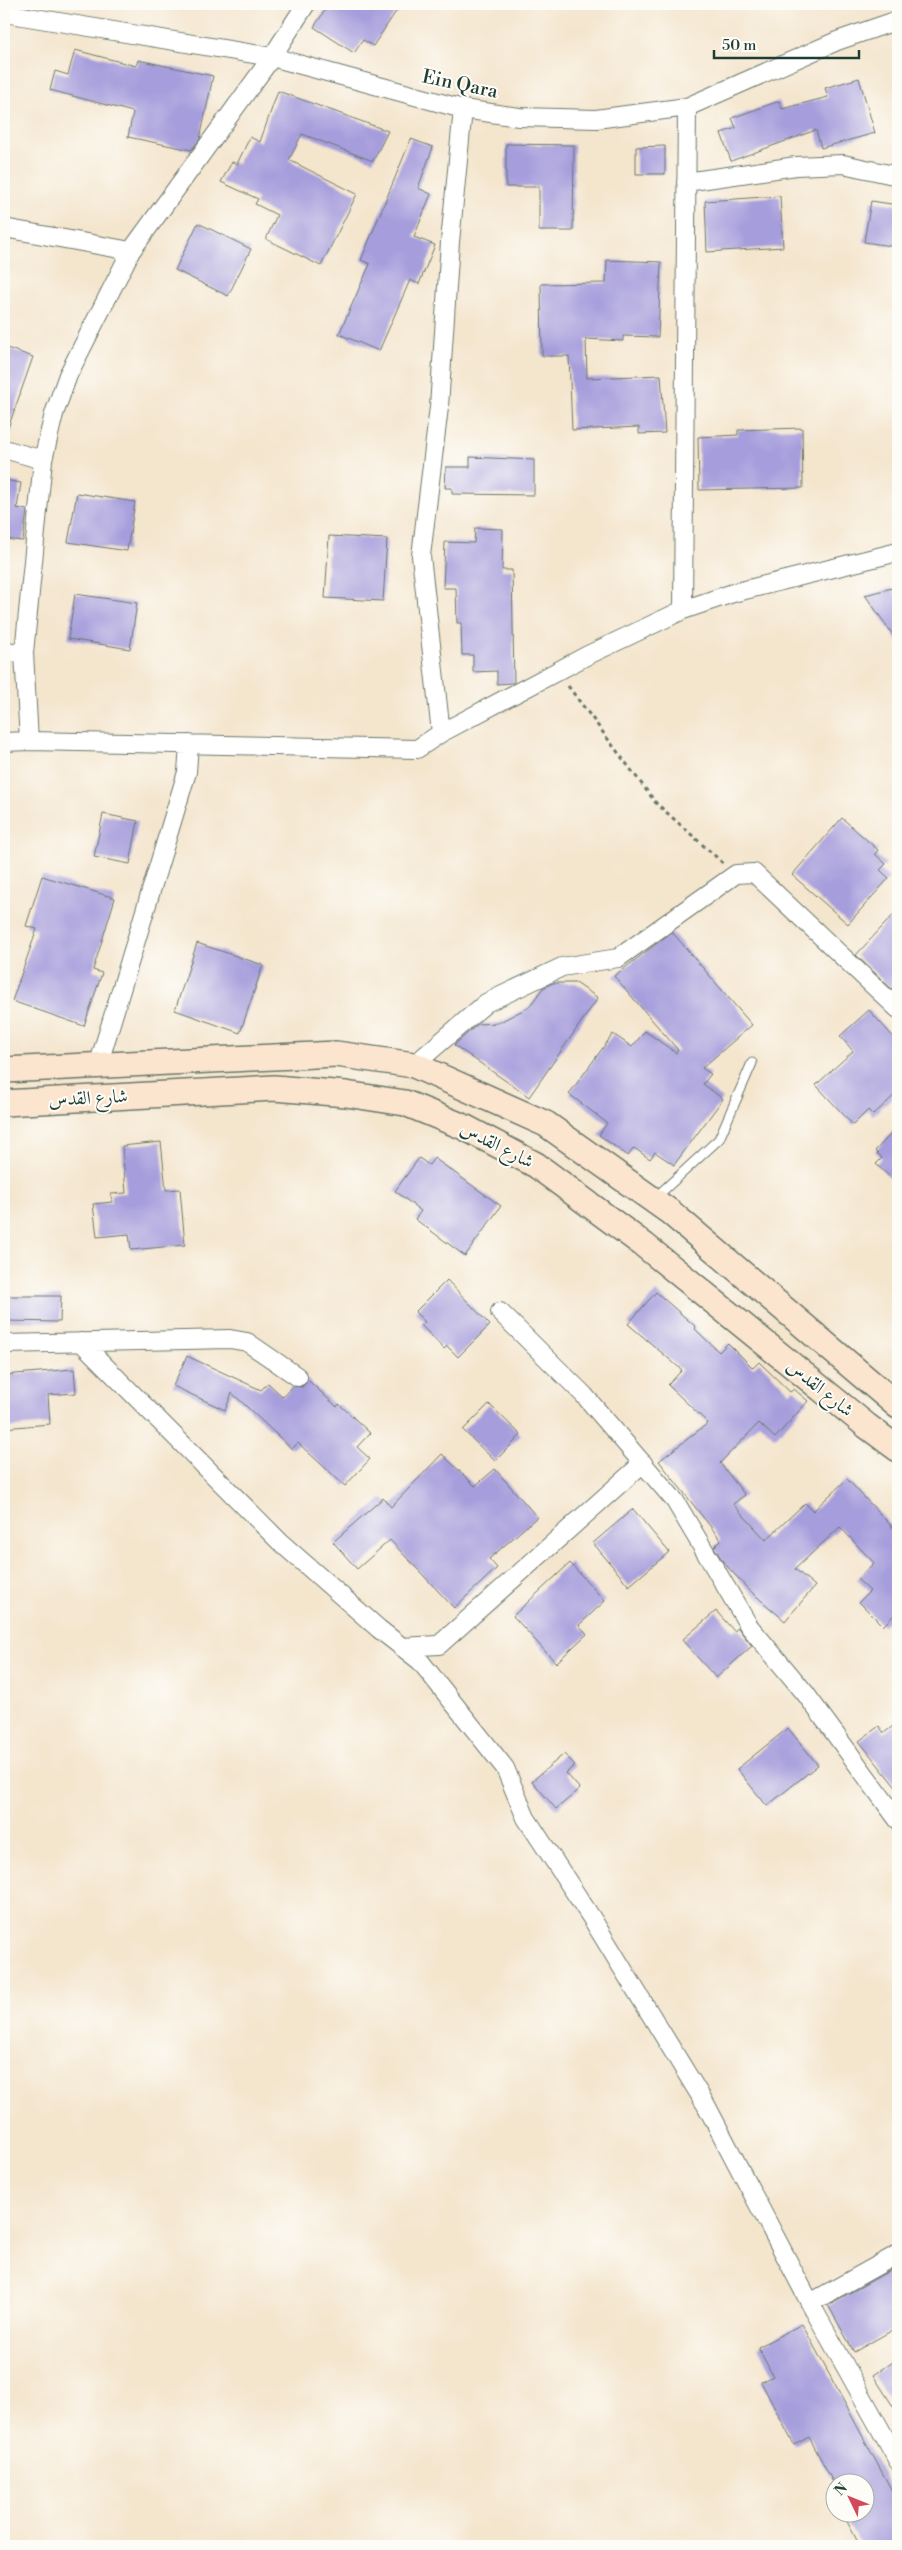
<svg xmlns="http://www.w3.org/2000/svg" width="902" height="2550" viewBox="0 0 902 2550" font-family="'Libre Bodoni',Amiri,serif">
<rect width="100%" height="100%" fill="#fdfcf7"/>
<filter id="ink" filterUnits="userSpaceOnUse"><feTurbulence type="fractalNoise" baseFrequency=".02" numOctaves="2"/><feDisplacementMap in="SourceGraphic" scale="10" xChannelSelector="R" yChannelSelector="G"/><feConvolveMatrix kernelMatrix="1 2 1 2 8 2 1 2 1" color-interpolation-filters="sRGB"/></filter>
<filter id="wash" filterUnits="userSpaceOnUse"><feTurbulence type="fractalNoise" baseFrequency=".0096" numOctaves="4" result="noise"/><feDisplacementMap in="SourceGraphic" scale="20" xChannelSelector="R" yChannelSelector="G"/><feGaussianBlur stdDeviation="1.12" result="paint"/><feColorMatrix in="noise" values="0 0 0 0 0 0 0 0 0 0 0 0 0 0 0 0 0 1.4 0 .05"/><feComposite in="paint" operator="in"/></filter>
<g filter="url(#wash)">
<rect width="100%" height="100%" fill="#f4e5cd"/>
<g id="blocks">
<!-- building -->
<path fill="#a69ddc" d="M329 4H401L373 46 363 40 354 53 314 27Z
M75 50 136 66 138 60 213 76 200 139 191 150 128 137 133 112 50 90 55 71 68 75Z
M859 78 875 133 821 148 816 130 731 161 721 133 736 128 732 118 779 101 782 109 828 97 825 88Z
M278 91 388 131 373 161 302 134 289 160 357 194 321 266 266 239 277 215 255 204 258 199 221 182 232 162 237 164 250 137 260 142Z
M411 139 433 147 418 188 431 194 414 237 435 245 419 284 410 280 379 351 339 334 370 264 361 260Z
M506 144 574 145 573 231H539V187H506Z
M665 146V174H636V147Z
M780 196 783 247 707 252 705 201Z
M871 201 898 205V247L864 242Z
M198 223 251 249 228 296 175 270Z
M607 260 661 262 658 337 623 336V341L586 339 587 378 661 375 665 433 639 434V427L572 430 569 356H542L541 284 606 283Z
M4 347 33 357 6 434 4 433Z
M802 428 803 488 699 490 698 437 738 435V430Z
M470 457 534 460V495L452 494V488H445L446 467H470Z
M4 480 21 483 17 508 27 510 23 541 4 539Z
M77 493 135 502 127 551 68 542Z
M475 528 503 529 502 570H512L514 682 512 683 497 684V671L473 672V655H462L461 623H457L456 588H443L445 542 474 543Z
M329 536 387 539 383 601 325 598Z
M892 588 898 597V642L865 595Z
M75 594 137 603 130 649 68 639Z
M103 814 138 821 130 864 94 857Z
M842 818 878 850 875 854 886 864 880 870 889 878 848 924 792 875Z
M42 876 115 898 93 970 102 973 84 1026 12 1001 37 929 26 926Z
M898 910V995L856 955Z
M672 932 752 1025 702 1068 711 1074 703 1084 723 1099 674 1165 655 1152 650 1159 634 1148 628 1156 599 1135 607 1123 569 1094 613 1034 632 1047 645 1031 676 1053 678 1050 614 976Z
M197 943 263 965 240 1033 175 1010Z
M553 983H576L598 998 529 1097 454 1045 478 1024 498 1023 529 1007 543 988Z
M869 1010 898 1042V1092L873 1115 868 1110 853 1125 816 1085 853 1051 840 1036Z
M898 1126V1185L876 1164 882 1158 875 1151Z
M161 1142 166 1190 180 1189 185 1245 131 1250 129 1234 97 1237 93 1204 112 1202 111 1194 126 1193 122 1146Z
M419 1158 429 1165 434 1158 501 1206 465 1256 415 1219 421 1211 395 1191Z
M447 1280 490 1325 458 1357 447 1346 444 1349 421 1325 425 1322 415 1312Z
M656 1292 696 1327 695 1329 719 1352 728 1343 753 1368 759 1362 790 1392 794 1389 808 1401 775 1438 759 1423 720 1463 745 1495 733 1504 766 1540 805 1503 813 1511 847 1479 898 1533V1611L883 1626 859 1602 870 1591 857 1579 874 1563 840 1527 795 1569 815 1586 785 1621 748 1589 724 1563 714 1547 721 1540 659 1461 708 1423 668 1385 682 1370 628 1324Z
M4 1296H61L60 1322 4 1321Z
M187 1356 261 1390 268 1383 283 1397 293 1386 302 1387 308 1380 337 1407 339 1404 370 1433 357 1447 370 1459 345 1486 298 1443 292 1449 232 1393 225 1410 173 1386Z
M74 1369 76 1393 48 1395 50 1424 4 1428V1375Z
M489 1404 521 1435 495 1461 463 1430Z
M442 1454 475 1486 495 1469 537 1517 489 1559 497 1568 454 1608 390 1540 357 1569 333 1542 383 1498 391 1507Z
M633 1509 669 1552 629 1586 593 1543Z
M570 1563 605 1601 579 1625 587 1634 556 1663 513 1616Z
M716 1611 734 1631 738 1628 752 1646 716 1678 682 1640Z
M898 1722V1790L859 1741 879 1726 884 1733Z
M788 1728 818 1765 767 1806 737 1769Z
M564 1754 575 1765 566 1773 580 1789 556 1809 532 1781Z
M898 2266V2327L854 2352 828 2305Z
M802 2324 898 2502V2546H860L842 2512H864V2482H833L809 2437 794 2445 761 2382 773 2376 758 2347Z
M898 2358V2414L873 2375Z"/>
</g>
</g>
<g filter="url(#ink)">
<use href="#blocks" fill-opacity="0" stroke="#6a786a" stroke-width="1"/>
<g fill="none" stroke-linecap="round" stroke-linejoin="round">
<defs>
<path id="service" d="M655 1198 719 1139 752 1063"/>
<path id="minor" d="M4 13 272 57 463 109 519 117 596 119 687 107 837 41 898 20
M686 182 796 166 843 164 898 176
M4 228 131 251
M4 449 43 460
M683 610 687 107
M4 651 24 653
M441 733 421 556 439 407 450 242 463 109
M29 741 24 653 43 460 54 414 68 375 131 251 272 57 306 4
M4 742 29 741 417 749 441 733 586 656 683 610 733 593 898 552
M414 1065 486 1003 562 967 618 958 736 874 754 873 898 1009
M98 1066 187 772 189 744
M500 1312 584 1395 675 1501 749 1626 805 1693 898 1820
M81 1342 280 1542 379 1629 420 1661 505 1768 526 1818 591 1917 706 2105 810 2303 898 2461
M4 1344 230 1339 247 1342 298 1377
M401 1647 439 1645 643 1463
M810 2303 898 2254"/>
<path id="secondary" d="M4 1070 336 1054 414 1065 546 1124 670 1212 898 1406
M4 1103 274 1088 346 1094 405 1103 464 1127 536 1165 644 1245 867 1426 898 1449"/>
</defs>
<!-- service casing -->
<use href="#service" stroke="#6a786a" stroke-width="11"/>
<!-- minor casing -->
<use href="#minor" stroke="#6a786a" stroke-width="20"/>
<!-- secondary casing -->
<use href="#secondary" stroke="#6a786a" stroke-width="28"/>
<!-- path -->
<path stroke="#6a786a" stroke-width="3" stroke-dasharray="4 4" stroke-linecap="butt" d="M568 686 656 803 723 863"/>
<!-- service -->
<use href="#service" stroke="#fff" stroke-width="9"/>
<!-- minor -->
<use href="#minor" stroke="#fff" stroke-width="18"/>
<!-- secondary -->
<use href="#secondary" stroke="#fce5cf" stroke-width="25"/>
</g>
</g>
<g text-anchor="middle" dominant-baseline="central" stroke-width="4" stroke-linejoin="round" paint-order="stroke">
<!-- street labels -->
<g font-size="19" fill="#1f3d34" stroke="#fdfcf7">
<text transform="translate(460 84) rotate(12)">Ein Qara</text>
<text transform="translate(88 1098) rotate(-3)">شارع القدس</text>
<text transform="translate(497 1145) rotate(27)">شارع القدس</text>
<text transform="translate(820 1388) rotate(39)">شارع القدس</text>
</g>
</g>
<!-- margin -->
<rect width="902" height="2550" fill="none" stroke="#fdfcf7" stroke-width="20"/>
<!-- north arrow -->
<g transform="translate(850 2498) rotate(313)"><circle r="24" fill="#fdfcf7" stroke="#a4b0a9"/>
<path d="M0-4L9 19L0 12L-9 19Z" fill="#d1495b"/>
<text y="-8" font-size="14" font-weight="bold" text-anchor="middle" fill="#1f3d34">N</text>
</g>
<!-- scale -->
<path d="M714 50v8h145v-8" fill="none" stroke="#1f3d34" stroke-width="2.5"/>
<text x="722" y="50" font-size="15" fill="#1f3d34" stroke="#fdfcf7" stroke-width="4" paint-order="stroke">50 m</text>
</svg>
